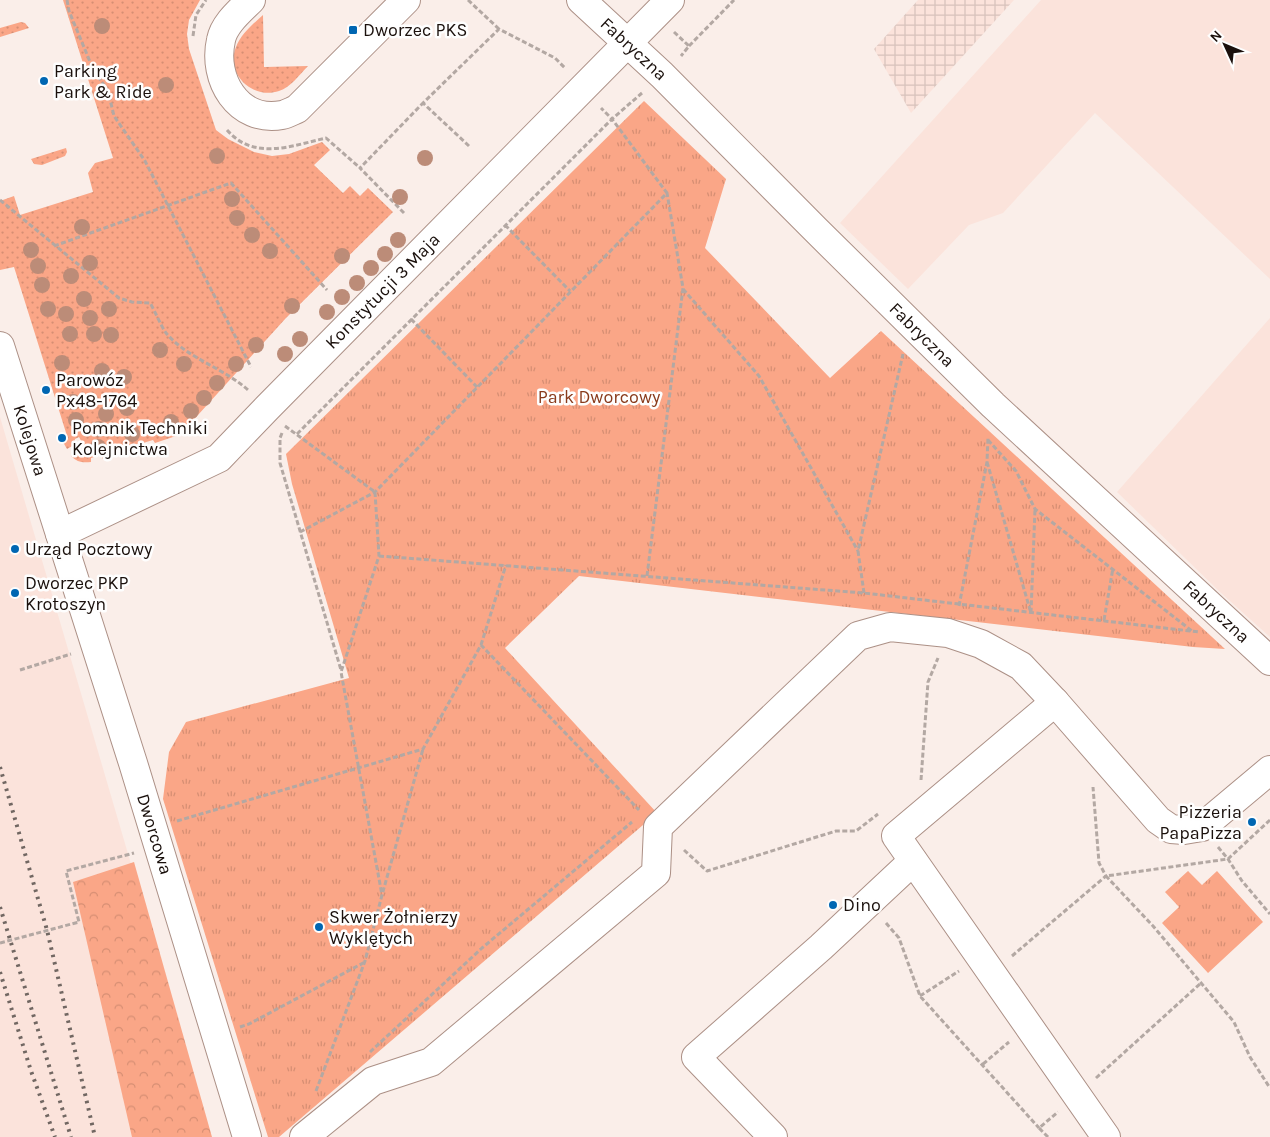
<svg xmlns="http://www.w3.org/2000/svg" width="1270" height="1137" viewBox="0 0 1270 1137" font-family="Karla,sans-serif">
<defs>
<pattern id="industrial-grid" width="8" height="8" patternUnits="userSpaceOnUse" patternTransform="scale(1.25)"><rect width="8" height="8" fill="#fbe3db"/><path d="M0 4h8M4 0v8" fill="none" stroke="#d7c2bb"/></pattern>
<pattern id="grass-dots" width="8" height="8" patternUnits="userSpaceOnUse" patternTransform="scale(1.25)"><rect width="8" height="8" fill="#faa687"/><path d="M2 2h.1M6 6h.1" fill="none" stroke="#d68e73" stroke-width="1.8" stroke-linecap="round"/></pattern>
<pattern id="forest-crowns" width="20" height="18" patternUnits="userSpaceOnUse" patternTransform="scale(1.25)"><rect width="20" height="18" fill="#faa687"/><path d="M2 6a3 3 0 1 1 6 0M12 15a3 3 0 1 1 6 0" fill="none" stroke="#d68e73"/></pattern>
<pattern id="park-tufts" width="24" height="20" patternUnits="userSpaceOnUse" patternTransform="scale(1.25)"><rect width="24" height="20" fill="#faa687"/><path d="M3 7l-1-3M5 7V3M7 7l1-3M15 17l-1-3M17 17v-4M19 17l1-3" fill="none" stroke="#d68e73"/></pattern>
</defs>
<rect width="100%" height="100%" fill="#faeee9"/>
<!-- built -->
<path fill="#fbe3db" d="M1041 0H1270V279L1095 113 1003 213 969 225 908 289 840 223Z
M1270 318V637L1221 593 1117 492Z
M0 417 131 864 136 1137H0Z"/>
<!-- industrial -->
<path fill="url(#industrial-grid)" d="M918 0H1014L911 113 874 49Z"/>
<!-- grass -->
<path fill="url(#grass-dots)" d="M63 0H200L189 20 187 34 189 49 216 130 228 139 254 152 272 156 289 154 322 142 330 150 314 165 343 193 350 186 360 196 368 188 393 212 286 318 188 426 177 431 179 435 155 443 153 440 143 443 144 446 140 448 139 444 128 447 129 450 126 451 124 448 113 451 114 455 103 459 101 455 91 458V462C82 463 77 462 71 456L78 451 82 453 86 450 79 437 75 439 74 445 67 449 63 442 68 439 14 267 0 270V201L14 196 20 215 93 192 88 173 95 163 113 158Z
M263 15 264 67 308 66C299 75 291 87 279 91 252 100 225 73 236 47 241 34 253 24 263 15Z
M21 22 25 23 29 28 0 37V28Z
M66 148 67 152 65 156 42 165 34 164 31 159Z"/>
<!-- forest -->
<path fill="url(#forest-crowns)" d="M134 862 212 1137H132L73 882Z"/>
<!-- park -->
<path fill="url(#park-tufts)" d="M644 101 726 179 705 248 830 378 881 331 1225 649 1193 647 579 576 505 648 657 813 279 1137H268L163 799 169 752 186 722 349 678 292 484 286 454Z
M1188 871 1202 885 1217 871 1263 922 1208 973 1162 923 1179 907 1165 892Z"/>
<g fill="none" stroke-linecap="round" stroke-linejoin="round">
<defs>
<g id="minor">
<path d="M251 0C240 11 224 24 221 40 212 79 238 123 282 115 287 114 292 111 297 109L406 0"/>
<path id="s1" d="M581 0 662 75 816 230 993 405 1270 661"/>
<path id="s2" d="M0 346 133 763 247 1137"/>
<path id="s3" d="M60 534 219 458 267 408 670 0"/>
<path d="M304 1137 373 1081 431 1062 656 873 658 827 858 636 890 627 948 633 981 644 1021 666 1055 702"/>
<path d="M773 1137 696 1057 821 947 913 861"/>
<path d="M1106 1137 896 836 1055 702 1158 820 1171 829 1184 830 1202 827 1270 770"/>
</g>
</defs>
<!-- minor casing -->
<use href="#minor" stroke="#ac9086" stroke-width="30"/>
<!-- path -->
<path stroke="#b3a8a3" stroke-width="3" stroke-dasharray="5 2.5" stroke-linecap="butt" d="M67 0 69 11 93 69 108 91 114 116 145 161 251 367
M468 0 499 29
M674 32 689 46 681 56
M193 36 196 15 206 0
M689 46 734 0
M227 130C254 161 291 146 326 138L360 168
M469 146 423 103 499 29 555 58 565 68
M0 200 119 298 132 302 150 303C155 311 161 326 166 333 188 359 224 368 248 390
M404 213 360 168 423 103
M505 225 570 291
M54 246 231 183 327 290
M683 289 759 376 858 551
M411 319 477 387
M285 426 375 492
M282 433 280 438V463L341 670
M297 434 612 119 601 108
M988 440 1016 471 1035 509 1192 631
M987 462 1031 613 1035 509
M375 492 379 556 341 672 382 895
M300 532 375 492 667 193 612 119 642 93
M379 556 864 593 1199 632
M647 576 683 288 667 193
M864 593 858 551 903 354
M959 606 987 462 988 437
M1104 620 1113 568
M481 645 506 565
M20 670 71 654
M921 780 928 682 938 658
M1270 820 1228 859 1106 876 1153 926 1234 1022 1250 1057 1270 1088
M177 821 423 749 481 645 639 810
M1218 847 1228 859 1242 881 1270 914
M684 850 707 871 836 831H856L878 814
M886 923 899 938 920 996 1039 1128
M0 943 79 922 66 871 134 853
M1012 956 1106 876 1099 863 1093 787
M920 996 959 971
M240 1027 249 1024 365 962
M370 1052 482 948 632 822
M983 1064 1009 1042
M1096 1078 1201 983
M316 1091 365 961 382 895 423 749
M1048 1137 1039 1128 1058 1112"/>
<!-- minor -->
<use href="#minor" stroke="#fff" stroke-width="28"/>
<!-- rail -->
<path stroke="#716762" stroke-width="4" stroke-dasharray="2.5 5" stroke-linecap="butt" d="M0 767 47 930 95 1137
M0 907 71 1137
M0 972 31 1071 55 1137"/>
</g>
<!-- trees -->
<g fill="#bc8c78">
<circle cx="102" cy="26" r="8"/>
<circle cx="166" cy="85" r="8"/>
<circle cx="217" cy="156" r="8"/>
<circle cx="425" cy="158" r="8"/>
<circle cx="400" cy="197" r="8"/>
<circle cx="232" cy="199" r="8"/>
<circle cx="237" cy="218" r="8"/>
<circle cx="82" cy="227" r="8"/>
<circle cx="252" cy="235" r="8"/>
<circle cx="398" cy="240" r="8"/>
<circle cx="31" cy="250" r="8"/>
<circle cx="270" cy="251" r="8"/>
<circle cx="385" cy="254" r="8"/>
<circle cx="342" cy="256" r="8"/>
<circle cx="90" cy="263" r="8"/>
<circle cx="38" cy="266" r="8"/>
<circle cx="371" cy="268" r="8"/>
<circle cx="71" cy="276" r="8"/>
<circle cx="357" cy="283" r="8"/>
<circle cx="42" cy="285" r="8"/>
<circle cx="342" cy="297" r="8"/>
<circle cx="84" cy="299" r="8"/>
<circle cx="292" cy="306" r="8"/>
<circle cx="48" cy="309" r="8"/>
<circle cx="109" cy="309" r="8"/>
<circle cx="327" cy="312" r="8"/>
<circle cx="66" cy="314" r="8"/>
<circle cx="90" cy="318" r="8"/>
<circle cx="70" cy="334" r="8"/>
<circle cx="94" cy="334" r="8"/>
<circle cx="111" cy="335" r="8"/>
<circle cx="300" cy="339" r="8"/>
<circle cx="256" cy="345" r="8"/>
<circle cx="160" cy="350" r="8"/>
<circle cx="285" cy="354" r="8"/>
<circle cx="62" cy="363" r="8"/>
<circle cx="184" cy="364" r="8"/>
<circle cx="236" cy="364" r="8"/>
<circle cx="102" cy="371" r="8"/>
<circle cx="124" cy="377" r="8"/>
<circle cx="217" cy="383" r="8"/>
<circle cx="204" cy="398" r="8"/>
<circle cx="73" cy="402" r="8"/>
<circle cx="127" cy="408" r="8"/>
<circle cx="191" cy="411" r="8"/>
<circle cx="106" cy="414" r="8"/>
<circle cx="76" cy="420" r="8"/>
<circle cx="171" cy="422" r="8"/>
<circle cx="99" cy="429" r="8"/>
<circle cx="132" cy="434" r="8"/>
<circle cx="98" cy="447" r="8"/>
</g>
<!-- markers -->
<g fill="#0066b2" stroke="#fefefe" stroke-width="2">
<rect x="348" y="25" width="10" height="10" rx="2.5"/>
<circle cx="44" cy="81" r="5"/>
<circle cx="46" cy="390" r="5"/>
<circle cx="62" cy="438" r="5"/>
<circle cx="15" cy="549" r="5"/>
<circle cx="15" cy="593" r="5"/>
<circle cx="1252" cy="822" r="5"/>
<circle cx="833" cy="905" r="5"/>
<circle cx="319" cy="927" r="5"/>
</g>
<g text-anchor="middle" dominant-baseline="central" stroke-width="5" stroke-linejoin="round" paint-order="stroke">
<!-- poi labels -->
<g font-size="18" fill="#1a100c" stroke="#fefefe" text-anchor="start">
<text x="363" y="30">Dworzec PKS</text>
<text x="54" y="71">Parking<tspan x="54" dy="21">Park &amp; Ride</tspan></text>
<text x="56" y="380">Parowóz<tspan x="56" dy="21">Px48-1764</tspan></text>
<text x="72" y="428">Pomnik Techniki<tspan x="72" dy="21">Kolejnictwa</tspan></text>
<text x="25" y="549">Urząd Pocztowy</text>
<text x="25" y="583">Dworzec PKP<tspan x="25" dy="21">Krotoszyn</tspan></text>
<text x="1242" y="812" text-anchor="end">Pizzeria<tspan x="1242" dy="21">PapaPizza</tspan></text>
<text x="843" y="905">Dino</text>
<text x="329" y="917">Skwer Żołnierzy<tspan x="329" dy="21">Wyklętych</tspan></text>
</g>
<!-- street labels -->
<g font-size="18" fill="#1a100c" stroke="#fefefe">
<text stroke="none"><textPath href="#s1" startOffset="72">Fabryczna</textPath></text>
<text stroke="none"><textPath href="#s3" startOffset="410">Konstytucji 3 Maja</textPath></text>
<text stroke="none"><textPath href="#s1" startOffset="478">Fabryczna</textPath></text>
<text stroke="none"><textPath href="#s2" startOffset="99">Kolejowa</textPath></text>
<text stroke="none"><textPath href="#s1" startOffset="882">Fabryczna</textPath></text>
<text stroke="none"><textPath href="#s2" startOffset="512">Dworcowa</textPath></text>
</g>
<!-- park labels -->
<g font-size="18" fill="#893b1c" stroke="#fefefe">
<text x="599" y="397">Park Dworcowy</text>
</g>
</g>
<!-- north arrow -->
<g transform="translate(1225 45) rotate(314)" stroke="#fefefe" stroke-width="4" paint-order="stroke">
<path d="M0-4L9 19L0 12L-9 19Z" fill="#1a100c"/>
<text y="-8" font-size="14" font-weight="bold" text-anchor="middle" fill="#1a100c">N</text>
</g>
</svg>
